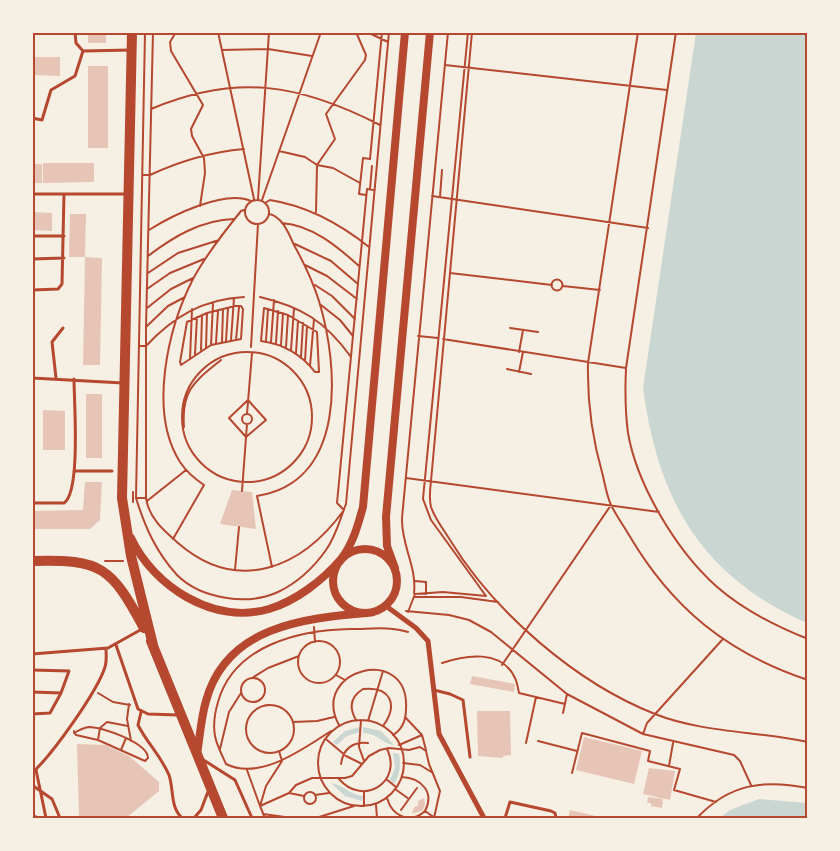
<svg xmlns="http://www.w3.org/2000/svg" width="840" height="851" viewBox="0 0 840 851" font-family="Manrope,sans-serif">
<rect width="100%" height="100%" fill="#f6efe4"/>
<!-- water -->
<path fill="#c9d6d2" d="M696 33H807V623C701 576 658 500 643 388Z
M360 727V732L347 736 337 745 333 742 345 731Z
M363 727 381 731 394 745C383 744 377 733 363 733Z
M393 753 399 754C401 765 400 774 394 784L390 780 395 768Z
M331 783C342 784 350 795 363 796L362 801 345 796Z
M759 799 807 803V818H720L730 810Z"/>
<!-- building -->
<path fill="#e6c5b7" d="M88 32H106V43H88Z
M32 57H60V76L32 75Z
M88 66H108V148H88Z
M43 163H94V182L43 183Z
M32 164H42V183H32Z
M32 212 52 213V231L32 230Z
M70 214H86L85 257H69Z
M85 257 102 258 100 365H83Z
M86 394H102V458H86Z
M43 410 65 411V450H43Z
M85 482H102L100 520 90 529H32V511L83 510Z
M232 490 252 492 256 529 220 524Z
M472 676 515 684 514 692 470 684Z
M477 711H510L511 755 503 756V758L478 756Z
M584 737 642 751 634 784 576 770Z
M77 744 105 745 129 756 159 782V791L126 818H79Z
M649 768 675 771 670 800 643 794Z
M648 797 663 799 662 808 651 806V803H647Z
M424 798 425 804 423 810 412 814 414 807 418 806V801Z
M570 810 604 818H568Z"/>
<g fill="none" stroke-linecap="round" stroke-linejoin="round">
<!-- path -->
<path stroke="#b5482f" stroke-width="2" d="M145 32 136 498C145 527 156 552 177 575 201 599 248 606 278 592 297 583 314 567 326 550 336 536 340 519 346 504L389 32
M153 32 146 327V498C149 518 163 530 178 543 238 595 302 568 344 510L337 503 367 189 374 190
M176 32 170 42 171 51 203 105 191 129 192 136 204 158 205 173 200 206
M218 32 254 199
M367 32 388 42
M472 32 431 481C430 489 429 499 431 507 435 519 444 530 450 540 494 612 576 683 655 714 703 733 757 731 808 742
M638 32 588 363C587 403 592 438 603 476 605 485 607 496 611 505 616 515 623 525 629 535 672 608 727 653 808 680
M676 32 626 368C625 390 625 411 628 433 637 485 676 550 716 586 742 609 775 626 808 639
M222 50 268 49 312 56
M445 65 667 90
M151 109C237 73 300 84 380 125
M279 151 305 157 317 165 333 168 360 183
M143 175H150C180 161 211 152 244 149
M370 189 372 166
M366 195 359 194 363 158 370 159 382 32
M432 196 648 228
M440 197 442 170
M258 199 269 32
M245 212a12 12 0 1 1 24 0a12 12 0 1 1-24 0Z
M262 200 321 32
M265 203 270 200C308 206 339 223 369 247
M316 212 317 165 335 139 326 114 365 60 366 55 356 32
M269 214C282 216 289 234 294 245 304 263 313 282 319 301 339 367 347 482 257 496L272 567
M282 223C312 225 338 247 359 266
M149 230C171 216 225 189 251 201
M295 244 331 261 358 284
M148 256C173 237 201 220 234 219
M305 265 327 276 357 299
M148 273 178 253 219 240
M450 273 552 285
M551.5 285a5.5 5.5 0 1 1 11 0a5.5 5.5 0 1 1-11 0Z
M315 285 332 296 355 319
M563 286 600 290
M147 289 170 273 204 259
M260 297C302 307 325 321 351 357
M321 305 340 320 353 336
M235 306H241L243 309 241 339 211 345 181 365 180 362 187 322 207 313Z
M147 308 171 289 193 278
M264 308 288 315 317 332 319 372H315C301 354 284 344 261 341Z
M146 327 168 306 185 297
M510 328 538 332
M418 336 438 338
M443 339 626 368
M231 340 234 298
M236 340 239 307
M226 341 228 308
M266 341 268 309
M222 342 223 309
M271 342 274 300
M216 343 218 311
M276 343 278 311
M211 345 213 303
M281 345 283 313
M139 346H146C173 317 203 299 244 297
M251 347 258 224
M286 347 288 315
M206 348 207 313
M201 350 202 315
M291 350 294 308
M519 352 523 330
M182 417a65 65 0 1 1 130 0a65 65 0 1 1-130 0Z
M296 353 298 321
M195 354 197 317
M301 357 303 323
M190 359 192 309
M305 361 307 326
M310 366 314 319
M507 369 531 374
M519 372 523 352
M248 400 266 420 246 437 229 418Z
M242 419a5 5 0 1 1 10 0a5 5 0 1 1-10 0Z
M247 414 252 353
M184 427C181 390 195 381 221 360
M406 478 659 512
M242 491 247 424
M133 492V502
M136 498H146
M147 501 186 470
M173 539 204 485C195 479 186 471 180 462 148 412 168 328 193 279 206 255 224 232 241 211L244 210
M105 561H123
M235 570 239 527
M415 581 426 582V594
M414 593C417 566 401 545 402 518L448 32
M414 597H461L498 602
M406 611 449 615 469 620 491 632 567 694 643 734 734 755 740 761 751 785
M408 612 415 594 443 592 486 596 431 520 423 499 468 32
M314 627 315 642
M298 662a21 21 0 1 1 42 0a21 21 0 1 1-42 0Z
M442 663C465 655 502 649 515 678 517 682 518 688 519 693L565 704
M502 665 611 505
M336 675 345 680
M241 690a12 12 0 1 1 24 0a12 12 0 1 1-24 0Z
M252 678 268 668 299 656
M98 693 113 702 130 705
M129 704 127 719 131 741
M246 729a24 24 0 1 1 48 0a24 24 0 1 1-48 0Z
M563 713 567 694
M405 717 422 735 426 750
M356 720C349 708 350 697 363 689 390 686 399 704 383 726
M361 720 359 747 364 761
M318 763a43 43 0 1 1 86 0a43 43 0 1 1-86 0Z
M368 721 383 671
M293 722 317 721 334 717
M339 725C309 669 410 643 406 709 406 720 403 729 393 735
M74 731C74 733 75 734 76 735L98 740 145 761 148 758C148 743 103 727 89 727 83 728 79 730 74 733
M331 731C303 749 260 781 226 764 222 755 217 746 215 736 213 725 215 712 218 702 234 645 299 630 351 629 370 629 390 626 408 632
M643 734 647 723 722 640
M98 740 100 728 107 722 128 726
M327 740 346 756 362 764
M538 741 577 751
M526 743 536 697
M399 745 422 735
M220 749 229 712 241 693
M121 750 126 738
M403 763 420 765 433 773
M341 764C343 749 353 741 368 743
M669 766 673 743
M247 770 260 806 266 786 282 761 279 751
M572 773 582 733 650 751 648 761 680 769 674 790 716 802
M339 779C363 807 403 782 387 749
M386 779 396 787
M395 789 409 799
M304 798a6 6 0 1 1 12 0a6 6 0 1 1-12 0Z
M289 793 304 796
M315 795 329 793
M387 798C392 816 410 825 425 811 435 792 421 778 402 777
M376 805 377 818
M364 806V792
M401 810 417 788
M425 811 435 818
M263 814 292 818
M265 818 260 806 289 793 296 785 312 778H345L352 776 369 756 380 750 389 748 409 750 420 747 426 751 429 764 440 791 434 818
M316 818 354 806
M697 818C729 784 763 779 808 788"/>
<!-- service -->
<path stroke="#b5482f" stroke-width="3" d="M75 32 76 43 83 51 131 50
M32 118 42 120 51 90 75 76 83 51
M32 194H128
M32 236H64
M32 259 64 258
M32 290 58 289 62 284 64 194
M32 378 123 383
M56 378 52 342 63 328
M75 471H112
M32 503H64C81 492 74 401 74 379
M116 645 138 709 148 714 178 715
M32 654 108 648 142 629
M32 670 69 671 61 693
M434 690 450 694 463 700 470 757
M32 692 61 693 50 713 32 714
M141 712 138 725C147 743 161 756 169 775 174 790 170 807 182 818
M202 759 235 780 252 818
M36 770 46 818
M32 773C52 755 97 692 105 667 107 661 106 655 106 648
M32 785 52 799 60 818
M32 815 38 818
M194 818 201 810 209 789
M505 818 510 802 551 811 555 813 556 818"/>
<!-- minor -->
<path stroke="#b5482f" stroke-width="5" d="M386 606 416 628 428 641 439 734 484 818"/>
<!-- secondary -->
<path stroke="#b5482f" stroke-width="8" d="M131 538C154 587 214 625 269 609 296 601 323 580 341 559 353 544 358 525 363 507L405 32
M333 581a32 32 0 1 1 64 0a32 32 0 1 1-64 0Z
M395 568 387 546 386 517 430 32
M197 754C200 736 201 718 206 701 226 627 303 618 367 613"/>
<!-- trunk -->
<path stroke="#b5482f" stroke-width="10" d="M132 32 122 498 131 556 153 645
M32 561C102 559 111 567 144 628
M151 641 223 818"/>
</g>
<!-- border -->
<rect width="840" height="851" fill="none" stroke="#f6efe4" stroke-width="68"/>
<rect x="34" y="34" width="772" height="783" fill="none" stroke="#b5482f" stroke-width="2"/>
</svg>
